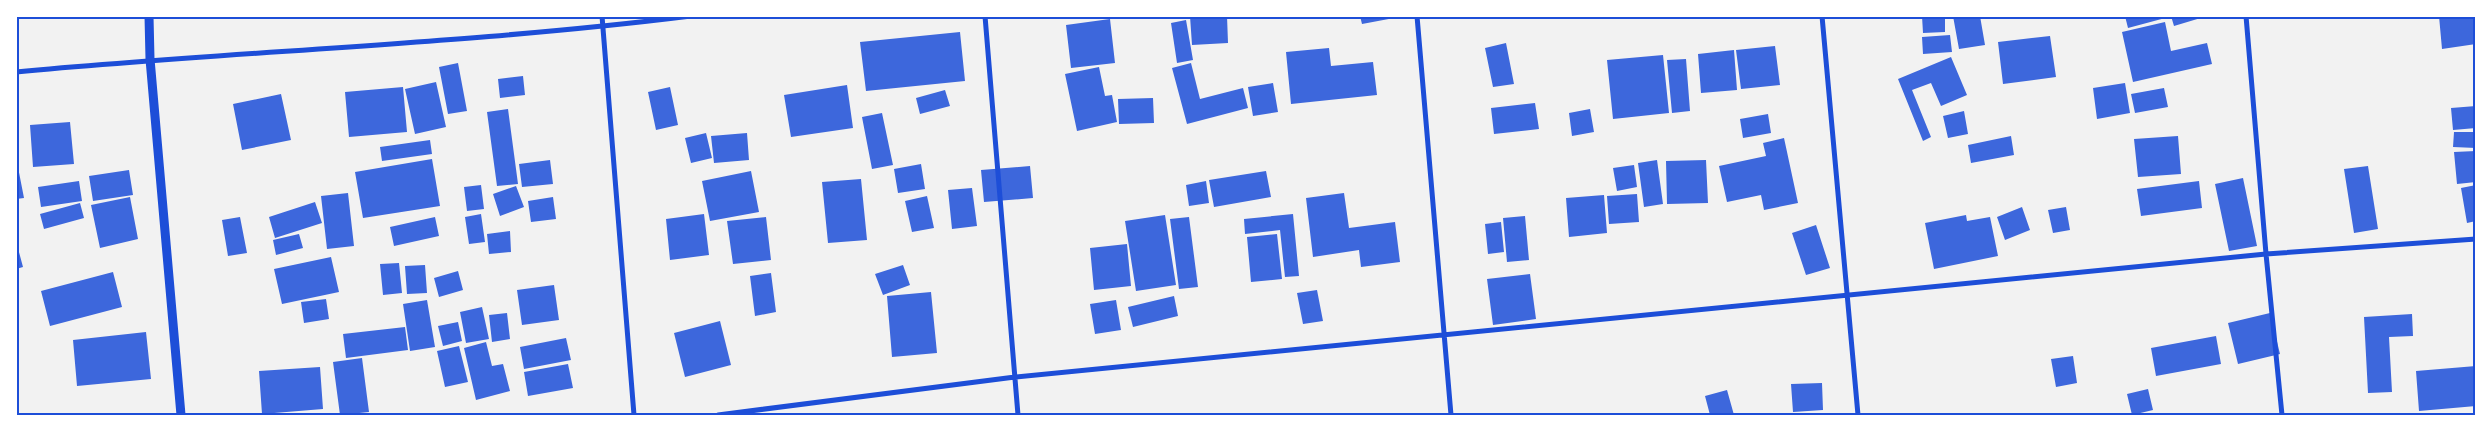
<svg xmlns="http://www.w3.org/2000/svg" width="2492" height="431" viewBox="0 0 2492 431" font-family="'Source Sans 3',sans-serif">
<rect width="100%" height="100%" fill="#f2f2f2"/>
<!-- building -->
<path fill="#3d67dc" d="M1190 16H1227L1228 43 1192 45Z
M1360 16H1393L1394 18 1362 24Z
M1922 16H1945V32L1923 33Z
M1953 16H1980L1985 45 1959 49Z
M2125 16H2169V17L2128 28Z
M2171 16H2204V17L2174 26Z
M2439 16H2476V44L2442 49Z
M1110 19 1115 63 1071 68 1066 25Z
M1186 20 1193 60 1177 63 1171 23Z
M2165 22 2171 51 2207 43 2212 64 2133 82 2122 32Z
M960 32 965 81 866 91 860 42Z
M1950 35 1952 52 1923 54 1922 37Z
M2050 36 2056 77 2003 84 1998 42Z
M1506 43 1514 84 1493 87 1485 48Z
M1775 46 1780 85 1741 89 1736 50Z
M1329 48 1331 66 1373 62 1377 95 1291 104 1286 52Z
M1734 50 1737 90 1701 93 1698 54Z
M1663 55 1669 113 1613 119 1607 60Z
M1951 57 1967 95 1941 106 1931 83 1912 90 1931 137 1923 141 1898 79Z
M1686 59 1690 111 1672 113 1667 60Z
M458 63 467 111 448 114 439 67Z
M1191 63 1200 99 1243 88 1248 108 1187 124 1172 68Z
M1099 67 1105 96 1112 95 1117 122 1077 131 1065 74Z
M523 76 525 95 500 98 498 79Z
M436 82 446 127 415 134 405 89Z
M1273 83 1278 112 1253 116 1248 87Z
M2125 83 2130 113 2097 119 2093 88Z
M847 85 853 128 791 137 784 95Z
M403 87 407 132 349 137 345 92Z
M670 87 678 125 656 130 648 92Z
M2164 88 2168 107 2135 113 2131 94Z
M945 90 950 106 920 114 916 98Z
M281 94 291 140 242 150 233 104Z
M1153 98 1154 123 1119 124 1118 99Z
M1535 103 1539 129 1494 134 1491 108Z
M2476 106V128L2453 130 2451 108Z
M508 109 518 184 497 186 487 112Z
M1590 109 1594 132 1572 136 1569 113Z
M1964 111 1968 134 1948 138 1943 116Z
M882 113 893 165 872 169 862 117Z
M1768 114 1771 133 1743 138 1740 119Z
M70 122 74 164 33 167 30 125Z
M2454 132H2476V148L2453 147Z
M706 133 712 158 691 163 685 138Z
M747 133 749 160 714 163 711 136Z
M2011 136 2014 155 1971 163 1968 145Z
M2178 136 2181 174 2138 177 2134 139Z
M1784 138 1798 203 1764 210 1761 195 1727 202 1719 166 1766 156 1763 143Z
M430 140 432 154 382 161 380 147Z
M2476 151V182L2457 184 2454 152Z
M16 157 24 198 16 199Z
M432 159 440 206 363 218 355 172Z
M550 160 553 184 522 187 519 164Z
M1657 160 1663 204 1644 207 1638 163Z
M1706 160 1708 203 1667 204 1666 161Z
M921 164 925 189 898 193 894 169Z
M1634 165 1637 187 1617 191 1613 168Z
M1030 166 1033 198 984 202 981 170Z
M2368 166 2378 229 2354 233 2344 169Z
M129 170 133 195 93 201 89 176Z
M751 171 759 212 710 221 702 181Z
M1266 171 1271 197 1214 207 1209 180Z
M2243 178 2257 246 2229 251 2215 184Z
M861 179 867 240 828 243 822 182Z
M79 181 82 201 41 207 38 187Z
M1206 181 1209 203 1189 206 1186 185Z
M2199 181 2202 208 2141 216 2137 189Z
M481 185 484 209 467 211 464 187Z
M2476 185V221L2467 223 2461 188Z
M516 186 524 207 500 216 493 194Z
M972 188 977 226 952 229 948 190Z
M348 193 354 246 327 249 321 196Z
M1344 193 1349 228 1395 222 1400 262 1361 267 1359 250 1313 257 1306 198Z
M1637 194 1639 222 1609 224 1607 196Z
M1604 195 1607 233 1569 237 1566 198Z
M927 196 934 228 912 232 905 201Z
M130 197 138 239 100 248 91 205Z
M553 197 556 219 531 222 528 201Z
M315 202 322 223 275 238 269 217Z
M80 203 84 218 44 229 40 214Z
M2022 207 2030 230 2005 240 1997 217Z
M2066 207 2070 230 2053 233 2048 210Z
M481 214 485 242 469 244 465 217Z
M704 214 709 255 670 260 666 219Z
M1293 214 1299 276 1285 277 1280 230 1245 234 1244 219Z
M1165 215 1176 285 1136 291 1125 221Z
M1966 215 1967 221 1990 217 1998 256 1934 269 1925 223Z
M1525 216 1529 260 1507 262 1503 218Z
M240 217 247 253 228 256 222 220Z
M435 217 439 236 394 246 390 227Z
M766 217 771 260 733 264 727 221Z
M1189 217 1198 287 1179 289 1170 219Z
M1501 222 1504 252 1488 254 1485 224Z
M1816 225 1830 268 1806 275 1792 233Z
M510 231 511 252 489 254 487 234Z
M299 234 303 248 276 255 273 240Z
M1277 234 1282 279 1251 282 1247 237Z
M16 241 23 267 16 269Z
M1127 244 1131 286 1094 290 1090 248Z
M331 257 339 292 282 304 274 269Z
M399 263 402 293 383 295 380 264Z
M425 265 427 293 407 294 405 266Z
M903 265 910 285 883 295 875 274Z
M458 271 463 290 439 297 434 278Z
M113 272 122 307 50 326 41 291Z
M771 273 776 312 755 316 750 276Z
M1530 274 1536 319 1493 325 1487 279Z
M554 285 559 320 522 325 517 290Z
M1317 290 1323 321 1303 324 1297 293Z
M931 292 937 353 892 357 887 296Z
M1174 296 1178 316 1133 327 1128 307Z
M326 299 329 319 304 323 301 302Z
M427 300 435 347 410 351 403 304Z
M1116 300 1121 330 1095 334 1090 304Z
M482 307 489 339 466 343 460 312Z
M507 313 510 339 492 342 489 315Z
M2270 313 2280 354 2238 364 2228 323Z
M2412 314 2413 336 2389 337 2392 392 2368 393 2364 317Z
M720 321 731 365 685 377 674 333Z
M458 322 462 341 443 346 438 326Z
M405 327 408 350 346 358 343 334Z
M146 332 151 379 77 386 73 340Z
M2216 336 2221 364 2156 376 2151 348Z
M566 338 571 360 524 369 520 347Z
M486 342 492 366 503 364 510 391 476 400 464 348Z
M459 346 468 382 445 387 437 351Z
M2073 356 2077 383 2056 387 2051 359Z
M362 358 369 412 340 415 333 362Z
M568 364 573 388 528 396 524 372Z
M2476 366V406L2419 411 2416 371Z
M320 367 323 409 262 414 259 371Z
M1822 383 1823 410 1793 412 1791 384Z
M2148 389 2153 410 2132 415 2127 394Z
M1727 390 1734 415H1710L1705 396Z"/>
<g fill="none" stroke-linecap="round" stroke-linejoin="round">
<!-- minor -->
<path stroke="#1d4ed8" stroke-width="5" d="M602 16 634 415
M985 16 1018 415
M1417 16 1451 415
M1822 16 1858 415
M2246 16 2266 254 2282 415
M16 72C241 51 467 44 691 16
M718 415 1015 377 2266 254 2476 239"/>
<!-- tertiary -->
<path stroke="#1d4ed8" stroke-width="9" d="M149 16 150 59 181 415"/>
</g>
<!-- border -->
<rect width="2492" height="431" fill="none" stroke="#ffffff" stroke-width="35"/>
<rect x="18" y="18" width="2456" height="396" fill="none" stroke="#1d4ed8" stroke-width="2"/>
</svg>
